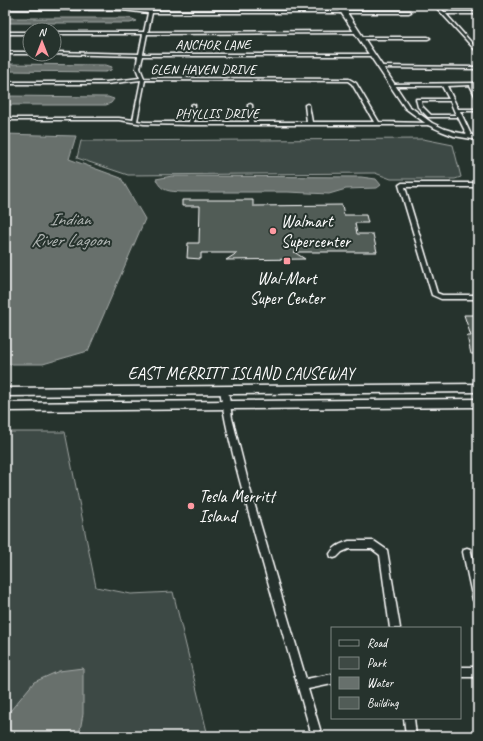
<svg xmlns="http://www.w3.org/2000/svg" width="483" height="741" font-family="Caveat,sans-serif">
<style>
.green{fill:#3e4944;stroke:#9ea4a2}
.water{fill:#67706c;stroke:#a4a9a7}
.building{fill:#515c57;stroke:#fff}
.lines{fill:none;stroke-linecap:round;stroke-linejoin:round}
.street-casing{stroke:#fff;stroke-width:3}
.secondary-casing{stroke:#fff;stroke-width:3}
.primary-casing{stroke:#fff;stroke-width:3}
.street{fill:#26332d;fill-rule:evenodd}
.secondary{fill:#26332d;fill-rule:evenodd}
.primary{fill:#26332d;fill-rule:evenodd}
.poi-dot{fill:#ff9aa2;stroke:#26332d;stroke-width:1.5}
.labels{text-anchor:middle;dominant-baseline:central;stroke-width:4;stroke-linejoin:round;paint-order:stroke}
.far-street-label{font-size:14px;fill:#fff;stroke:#26332d}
.poi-label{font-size:17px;fill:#fff;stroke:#26332d;text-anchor:start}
.street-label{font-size:17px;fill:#fff;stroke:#26332d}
.water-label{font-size:18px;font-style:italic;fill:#b3b8b6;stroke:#26332d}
</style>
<rect width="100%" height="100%" fill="#26332d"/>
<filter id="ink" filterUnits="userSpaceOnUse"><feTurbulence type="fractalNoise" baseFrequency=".025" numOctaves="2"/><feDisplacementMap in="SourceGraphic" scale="8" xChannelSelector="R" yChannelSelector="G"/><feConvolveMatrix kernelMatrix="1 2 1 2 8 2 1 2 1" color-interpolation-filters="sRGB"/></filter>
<g filter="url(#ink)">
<!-- green -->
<g class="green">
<polygon points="423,139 453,145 461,177 455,179 391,179 375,173 128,175 77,158 81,141"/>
<polygon points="5,432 65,432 96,587 131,594 173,592 208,736 5,736"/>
</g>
<!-- water -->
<g class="water">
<polygon points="5,18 130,18 137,21 130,23 5,23"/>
<polygon points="5,64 106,65 112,67 111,70 105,72 5,71"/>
<polygon points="5,96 108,97 114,99 111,103 106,105 5,105"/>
<polygon points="5,134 76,136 69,159 121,178 145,219 88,351 43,364 5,364"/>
<path d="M172,176L361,177L376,179L381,185L377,188L346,189L329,194L288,192H181C170,191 161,192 156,179Z"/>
<polygon points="83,668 83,714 79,736 5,736 6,716 34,682 59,671"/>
</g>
<!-- building -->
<g class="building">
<polygon points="182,200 253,200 253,206 342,205 344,215 366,215 368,223 355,223 357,234 373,234 377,252 294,252 305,259 226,260 237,253 201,253 201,259 187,258 188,243 199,243 200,206 182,206"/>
<polygon points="464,315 478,315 478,354 471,354 467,336 471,336"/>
</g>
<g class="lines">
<!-- street casing -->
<g class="street-casing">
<g id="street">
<polygon points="434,5 438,5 444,12 478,12 478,14 446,14 478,50 478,53"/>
<path d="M5,7L122,8L150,11H410L411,12L409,13H152L148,32L356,31L358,32L356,33L147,34L143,54H372L374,55L372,56H143L140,68L144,78L349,79L356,83L379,122L430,123L432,124L430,125H191L144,124L119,120H5V118H119L133,120L141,80L106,84H5V82H106L140,78L136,68L138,56L53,54L54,52L139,54L143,34H54V32H144L148,13L122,10L5,9ZM145,80L348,81L352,84L374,122H312L309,105L307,104L305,105L307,122H253L252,105L250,104L248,105L249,122H194L195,105L193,104L191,105L189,122H144L137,121Z"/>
<rect x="5" y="32" width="25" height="2"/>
<polygon points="361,37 428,37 430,38 428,39 360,39 359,38"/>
<polygon points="5,52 30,52 31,54 5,54"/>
<polygon points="379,66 477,67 478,69 380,68 379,68"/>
<path d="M478,83V85H475L478,92V98L476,97L470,85L447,86L458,109H478V111H460L472,137L470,138L468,137L458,117H428L418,107L416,99H449L442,86H392L390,85L392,84ZM421,101H450L456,115H431L422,106Z"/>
<polygon points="402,183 478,183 478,187 405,187 437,293 442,295 478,295 478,299 441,299 432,295 399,185"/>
<path d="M224,387L227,388L228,390L232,418L250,489L306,679L332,674V684L308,689L322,736H312C294,673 276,610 258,546C244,495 228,443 220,390L221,388Z"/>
<path d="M349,541H374L387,550L400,628H390L380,555L372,549H349L342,552L337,557L334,558L331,557L330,554C334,546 341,544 349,541Z"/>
<polygon points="467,548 470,549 471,552 478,581 478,604 475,603 473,600 463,552 464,549"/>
<rect x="460" y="667" width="18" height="10"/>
<polygon points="404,718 414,718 416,736 406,736"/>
</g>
</g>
<!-- secondary casing -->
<g class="secondary-casing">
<polygon id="secondary" points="336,5 342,5 409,106 432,123 445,129 455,132 478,136 478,140 454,136 441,131 428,125 405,108"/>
</g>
<!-- primary casing -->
<g class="primary-casing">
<g id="primary">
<polygon points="478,384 478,392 5,396 5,388"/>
<polygon points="478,399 478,407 5,411 5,403"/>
</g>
</g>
<!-- street -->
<use href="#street" class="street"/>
<!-- secondary -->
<use href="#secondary" class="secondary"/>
<!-- primary -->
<use href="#primary" class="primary"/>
</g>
</g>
<!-- markers -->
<g class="poi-dot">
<circle cx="273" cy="231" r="4"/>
<rect x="283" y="257" width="8" height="8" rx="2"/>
<circle cx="191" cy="506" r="4"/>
</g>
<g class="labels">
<!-- far-street labels -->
<g class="far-street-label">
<text x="213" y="44">ANCHOR LANE</text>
<text x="203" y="69">GLEN HAVEN DRIVE</text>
<text x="217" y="113">PHYLLIS DRIVE</text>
</g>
<!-- poi labels -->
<g class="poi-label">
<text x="281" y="221">Walmart<tspan x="281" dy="20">Supercenter</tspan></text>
<text x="287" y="278" text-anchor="middle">Wal-Mart<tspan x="287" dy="20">Super Center</tspan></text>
<text x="199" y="496">Tesla Merritt<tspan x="199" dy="20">Island</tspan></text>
</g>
<!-- street labels -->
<g class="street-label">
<text x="241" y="373">EAST MERRITT ISLAND CAUSEWAY</text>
</g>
<!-- water labels -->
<g class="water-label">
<text x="70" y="219">Indian<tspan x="70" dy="21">River Lagoon</tspan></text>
</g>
</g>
<!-- margin -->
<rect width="483" height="741" fill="none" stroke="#26332d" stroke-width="20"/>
<rect x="10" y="10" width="463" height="721" fill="none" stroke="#fff" stroke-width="1.5" filter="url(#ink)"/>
<!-- legend -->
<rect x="331" y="627" width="130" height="92" fill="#26332d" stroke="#7d8581"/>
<rect x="339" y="640" width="20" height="6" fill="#26332d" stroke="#7d8581"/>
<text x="367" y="647" font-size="12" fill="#ffffff">Road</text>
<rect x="339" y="657" width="20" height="12" fill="#3e4944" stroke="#7d8581"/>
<text x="367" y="667" font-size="12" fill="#ffffff">Park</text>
<rect x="339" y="677" width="20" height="12" fill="#67706c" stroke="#7d8581"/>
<text x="367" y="687" font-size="12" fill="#ffffff">Water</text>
<rect x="339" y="697" width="20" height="12" fill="#515c57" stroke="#7d8581"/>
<text x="367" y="707" font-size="12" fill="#ffffff">Building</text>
<!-- north arrow -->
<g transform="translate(42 42)"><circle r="19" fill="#26332d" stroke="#7d8581"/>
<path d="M0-3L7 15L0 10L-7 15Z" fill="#ff9aa2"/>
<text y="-6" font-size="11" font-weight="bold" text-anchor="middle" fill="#ffffff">N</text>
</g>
</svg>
